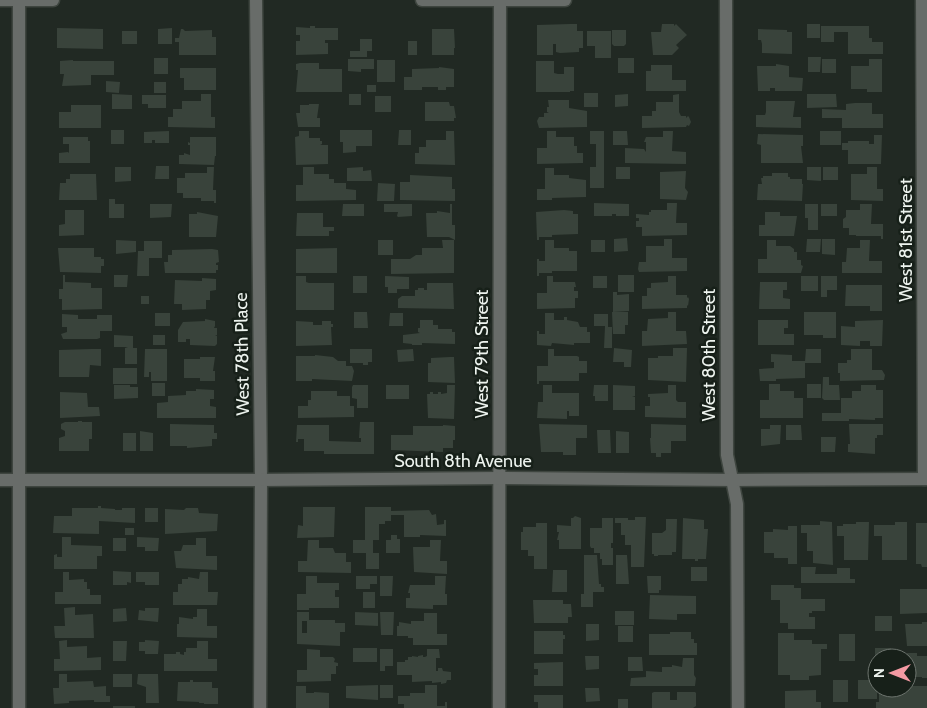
<svg xmlns="http://www.w3.org/2000/svg" width="927" height="708" font-family="Cabin,sans-serif">
<style>
.building{fill:#39433b;fill-rule:evenodd}
.lines{fill:none;stroke-linecap:round;stroke-linejoin:round}
.minor-casing{stroke:#3e453f;stroke-width:15}
.tertiary-casing{stroke:#3e453f;stroke-width:15}
.minor{stroke:#686c69;stroke-width:12}
.tertiary{stroke:#686c69;stroke-width:12}
.labels{text-anchor:middle;dominant-baseline:central;stroke-width:5;stroke-linejoin:round;paint-order:stroke}
.street-label{font-size:18px;fill:#edf3ee;stroke:#172019}
</style>
<rect width="100%" height="100%" fill="#212923"/>
<!-- building -->
<g class="building">
<polygon points="570,24 577,24 577,31 583,31 583,48 579,48 579,52 560,53 556,52 556,44 553,44 553,55 537,55 537,25"/>
<polygon points="662,24 674,24 674,26 676,24 687,35 676,45 679,48 672,55 653,55 651,32 661,32"/>
<rect x="807" y="24" width="13" height="14"/>
<polygon points="310,26 315,26 315,28 338,28 338,40 325,40 325,43 328,43 328,54 296,55 296,41 300,41 300,35 296,35 296,27 310,28"/>
<polygon points="821,26 869,26 869,38 872,38 872,42 883,42 883,54 848,54 848,32 834,32 834,42 821,42"/>
<polygon points="57,28 103,29 103,49 57,48"/>
<polygon points="172,28 172,44 158,44 158,29"/>
<polygon points="181,29 183,29 185,31 212,30 212,37 216,37 216,55 179,55 179,42 175,42 175,38 179,38"/>
<polygon points="432,29 454,29 455,48 454,48 454,55 432,55"/>
<polygon points="758,29 787,30 787,32 792,32 792,54 762,53 762,44 761,40 758,40"/>
<polygon points="612,30 626,30 626,44 624,46 614,46 612,44"/>
<rect x="122" y="31" width="15" height="13"/>
<polygon points="587,31 611,31 611,58 595,58 595,46 587,46"/>
<polygon points="360,39 372,39 372,51 367,51 367,57 350,57 350,51 360,51"/>
<rect x="408" y="41" width="9" height="14"/>
<polygon points="808,57 821,57 820,72 808,72"/>
<rect x="154" y="58" width="14" height="16"/>
<rect x="618" y="58" width="16" height="15"/>
<polygon points="348,59 374,59 374,69 361,69 361,72 348,71"/>
<rect x="822" y="59" width="14" height="14"/>
<polygon points="869,59 882,59 882,92 867,92 867,89 851,89 851,66 869,66"/>
<polygon points="73,60 73,61 114,61 114,75 91,75 91,85 62,86 64,74 60,74 60,61"/>
<rect x="377" y="60" width="18" height="22"/>
<polygon points="536,61 554,61 554,73 558,74 564,74 564,67 574,67 574,91 570,91 570,92 536,92"/>
<polygon points="300,63 319,63 319,69 342,69 342,92 296,92 298,70 296,70 296,64"/>
<polygon points="776,64 789,66 789,77 803,78 802,91 775,91 775,88 770,88 770,91 758,91 757,66 776,66"/>
<polygon points="651,65 672,65 672,80 686,80 686,91 646,91 646,71 651,71"/>
<polygon points="439,67 454,69 454,87 446,87 446,90 438,90 438,87 422,87 422,90 404,90 404,77 412,77 412,69 439,68"/>
<polygon points="180,68 216,68 216,90 184,90 184,78 180,78"/>
<polygon points="106,81 120,82 119,93 106,92"/>
<rect x="154" y="82" width="12" height="11"/>
<rect x="367" y="85" width="9" height="7"/>
<rect x="584" y="93" width="14" height="14"/>
<polygon points="112,94 132,95 132,109 112,109"/>
<polygon points="201,94 211,94 211,117 215,117 215,128 168,127 168,117 173,117 173,109 182,109 182,101 201,101"/>
<rect x="349" y="94" width="12" height="11"/>
<polygon points="628,94 628,106 615,107 615,95"/>
<polygon points="679,94 679,112 681,116 686,116 686,118 688,116 689,117 691,122 689,126 687,125 686,127 642,128 642,116 652,116 652,111 656,111 656,102 673,102 673,95"/>
<polygon points="807,94 836,94 837,107 807,108"/>
<polygon points="142,95 166,95 166,108 148,108 148,104 142,104"/>
<rect x="375" y="96" width="16" height="16"/>
<polygon points="548,100 569,100 569,108 587,111 587,127 539,128 537,121 539,117 544,117 544,113 549,113 547,112 547,107 549,107"/>
<polygon points="766,101 795,101 793,117 801,117 801,128 756,127 756,115 765,115 766,112"/>
<polygon points="425,102 449,102 450,106 454,106 456,118 454,118 454,121 425,121"/>
<polygon points="855,103 872,103 872,114 883,114 883,128 842,128 842,118 822,118 822,109 846,110 846,104"/>
<polygon points="309,104 319,104 317,118 320,118 320,127 298,127 296,113 300,113 300,105 309,105"/>
<polygon points="71,105 101,105 101,128 59,128 59,112 71,112"/>
<rect x="111" y="130" width="13" height="14"/>
<polygon points="340,130 372,130 372,146 356,146 356,152 343,153 343,142 340,142"/>
<polygon points="399,130 411,130 411,145 398,145"/>
<polygon points="169,131 169,143 155,143 155,140 152,140 152,143 144,143 144,132"/>
<polygon points="299,131 309,131 309,138 320,138 320,141 322,141 322,144 320,145 328,145 328,164 296,165 295,137 299,136"/>
<polygon points="446,131 454,131 455,165 415,164 415,153 419,153 419,147 426,147 426,140 446,140"/>
<polygon points="547,131 556,131 556,137 574,137 574,146 577,146 577,153 583,153 583,163 537,164 537,148 547,148"/>
<polygon points="590,131 604,131 604,188 590,188 590,167 596,167 596,144 590,144"/>
<polygon points="613,131 627,131 628,145 613,145"/>
<polygon points="663,131 673,131 672,151 686,152 686,164 625,163 625,148 644,149 646,152 646,142 644,142 646,137 663,137"/>
<rect x="820" y="131" width="21" height="14"/>
<polygon points="758,134 803,135 803,146 801,146 803,163 761,163 761,145 757,144"/>
<polygon points="874,135 882,135 881,164 848,164 848,150 842,150 842,143 848,143 848,141 869,141 869,144 874,144"/>
<polygon points="63,137 88,137 88,141 90,141 90,163 59,163 59,153 68,152 69,153 69,144 63,144"/>
<polygon points="190,137 216,137 216,156 215,156 214,165 179,164 179,155 184,155 184,153 190,155 190,145 188,145 188,142 190,143"/>
<polygon points="156,166 169,166 169,179 155,179"/>
<polygon points="115,167 131,167 131,181 115,182"/>
<polygon points="207,167 214,167 213,190 216,190 216,203 214,203 214,201 201,201 201,198 183,198 183,193 177,193 177,178 185,178 185,173 207,173"/>
<polygon points="303,167 314,167 314,174 329,174 329,179 334,179 334,183 346,183 346,189 356,190 356,200 296,201 296,185 303,185"/>
<polygon points="363,167 363,171 371,170 372,181 347,181 347,168"/>
<rect x="616" y="167" width="14" height="12"/>
<polygon points="807,167 821,167 821,181 807,180"/>
<rect x="823" y="167" width="15" height="13"/>
<polygon points="867,167 877,167 877,189 883,189 883,201 851,200 851,174 867,174"/>
<polygon points="545,168 554,168 554,175 569,175 569,178 586,180 586,197 552,198 552,200 537,200 537,189 545,189"/>
<polygon points="686,171 685,188 688,192 686,200 660,199 660,172"/>
<polygon points="772,173 788,173 788,177 790,177 790,179 802,179 802,184 803,184 802,201 757,200 758,184 762,184 761,178 763,178 763,176 772,176"/>
<polygon points="70,174 96,174 97,200 59,200 60,183 66,183 66,179 70,179"/>
<polygon points="410,175 452,177 452,189 455,189 455,201 400,200 400,182 410,182"/>
<polygon points="378,183 395,184 394,201 377,201"/>
<polygon points="109,199 115,199 115,204 124,204 124,218 109,218"/>
<polygon points="594,203 629,204 629,216 616,216 616,214 612,214 612,216 594,216"/>
<polygon points="667,203 677,203 676,223 687,223 687,235 642,236 642,227 636,227 636,221 639,221 639,218 636,218 636,214 649,215 649,212 651,212 651,210 667,210"/>
<polygon points="150,204 172,204 171,217 150,218"/>
<polygon points="343,204 364,204 364,216 342,216"/>
<polygon points="384,204 412,204 412,216 398,217 397,216 398,212 384,212"/>
<polygon points="450,204 452,204 452,225 455,225 455,240 449,237 427,237 426,213 437,213 437,211 450,213"/>
<polygon points="805,204 818,204 818,230 808,230 808,218 805,218"/>
<rect x="821" y="204" width="16" height="12"/>
<polygon points="860,204 872,204 871,224 883,224 883,239 881,239 881,236 856,236 856,235 849,235 849,228 843,228 843,219 846,217 846,210 860,210"/>
<polygon points="65,210 84,210 84,235 59,236 59,225 65,224"/>
<polygon points="564,210 573,211 573,214 578,214 578,234 552,235 552,237 539,237 539,240 537,240 536,212"/>
<polygon points="197,212 218,216 216,237 189,237 189,214 197,214"/>
<polygon points="765,212 780,212 780,216 797,216 794,236 759,236 759,225 765,225"/>
<polygon points="297,213 323,213 323,227 334,227 334,231 329,231 329,236 296,236"/>
<polygon points="627,238 628,251 614,252 614,239"/>
<polygon points="664,239 672,239 672,258 687,258 687,271 639,272 638,269 639,262 646,262 646,246 664,246"/>
<polygon points="807,239 821,239 820,252 806,252"/>
<polygon points="822,239 835,239 835,255 822,254"/>
<polygon points="116,240 136,241 136,252 116,254"/>
<rect x="378" y="240" width="15" height="15"/>
<polygon points="442,240 454,240 454,273 391,274 391,259 410,259 416,255 422,255 422,248 443,248"/>
<polygon points="545,240 554,240 554,248 569,248 569,251 577,251 577,271 552,271 552,273 539,273 539,276 537,276 537,259 539,259 539,261 545,261"/>
<rect x="591" y="240" width="14" height="12"/>
<polygon points="767,240 776,240 776,246 790,246 794,249 794,252 797,252 797,260 801,260 801,265 803,266 801,273 758,273 758,259 767,259"/>
<polygon points="860,240 870,240 869,261 882,261 882,273 842,273 842,262 846,262 847,248 860,248"/>
<polygon points="144,241 162,241 162,258 149,258 149,276 137,276 138,251 144,251"/>
<polygon points="58,248 94,248 94,257 101,257 101,259 104,259 104,266 101,266 101,273 60,272"/>
<polygon points="337,248 337,273 296,273 296,249"/>
<polygon points="212,249 218,250 219,262 216,263 216,265 218,265 218,270 216,270 216,273 165,273 164,262 168,262 168,255 172,255 172,250"/>
<polygon points="63,275 65,275 65,282 91,283 91,288 102,288 102,309 62,310 62,299 59,299 59,289 63,289"/>
<polygon points="114,275 128,275 127,287 114,287"/>
<rect x="618" y="275" width="16" height="17"/>
<polygon points="296,276 306,276 306,282 309,283 334,283 334,310 296,310"/>
<rect x="353" y="276" width="14" height="17"/>
<polygon points="385,276 409,277 409,289 397,289 397,293 388,293 388,287 385,287"/>
<polygon points="547,276 553,276 553,282 575,282 576,287 574,287 574,291 578,291 578,298 575,298 575,308 537,309 537,293 547,293"/>
<rect x="593" y="276" width="14" height="12"/>
<polygon points="668,276 676,276 676,295 687,295 687,298 688,297 689,299 688,306 687,305 687,308 642,309 642,296 647,296 647,288 651,288 651,283 668,282"/>
<rect x="801" y="276" width="17" height="15"/>
<polygon points="821,276 837,276 837,290 827,290 827,297 821,297"/>
<polygon points="202,278 216,279 216,290 210,291 210,300 206,300 206,309 182,310 182,304 174,304 175,280 202,281"/>
<polygon points="760,282 787,282 787,290 783,290 783,298 790,299 790,309 759,309"/>
<polygon points="427,283 453,283 454,309 398,308 398,299 402,296 415,296 415,290 418,290 418,288 424,288 424,290 427,290"/>
<polygon points="846,285 882,285 882,311 870,311 870,306 845,306"/>
<polygon points="613,292 617,292 617,295 629,294 629,311 613,312"/>
<rect x="141" y="296" width="8" height="8"/>
<polygon points="354,312 367,312 368,328 354,328"/>
<polygon points="612,312 628,312 628,325 625,325 625,334 613,334"/>
<polygon points="668,312 676,312 676,331 686,331 687,344 642,346 642,331 647,331 648,319 668,318"/>
<polygon points="804,312 836,312 836,338 823,338 823,335 804,335"/>
<rect x="155" y="313" width="15" height="13"/>
<polygon points="390,313 403,313 403,326 389,326"/>
<polygon points="545,313 554,313 554,320 564,320 564,317 567,317 567,320 578,322 580,327 587,327 587,332 590,332 590,343 574,343 574,345 552,343 551,346 537,345 537,331 539,331 539,334 545,334"/>
<polygon points="62,314 78,315 78,319 97,319 97,315 112,315 112,331 100,331 100,338 97,339 63,339 61,334 67,332 67,327 62,327"/>
<polygon points="594,314 608,314 608,327 612,327 612,348 604,348 605,326 594,326"/>
<polygon points="205,319 215,321 215,326 214,328 217,328 217,335 215,335 217,336 217,344 215,346 190,345 190,339 186,339 186,342 178,342 178,330 183,322 205,321"/>
<polygon points="420,320 433,320 433,325 438,325 438,329 452,329 452,332 455,332 455,344 422,343 422,345 412,345 412,344 403,343 403,335 420,333 418,332 418,328 420,328"/>
<polygon points="758,320 788,320 788,328 784,328 784,334 794,334 794,345 758,345"/>
<polygon points="883,320 882,346 870,346 870,341 860,341 860,346 841,345 841,326 855,327 855,321"/>
<polygon points="296,321 313,322 313,325 322,325 322,321 331,321 331,324 333,324 333,327 331,327 332,345 296,346"/>
<polygon points="114,335 133,336 133,348 137,348 137,364 125,364 125,348 128,347 114,347"/>
<rect x="153" y="335" width="12" height="10"/>
<polygon points="614,348 632,350 631,367 624,367 624,362 613,362"/>
<polygon points="673,348 687,348 686,382 648,380 648,358 658,358 658,356 673,356"/>
<polygon points="91,349 101,349 101,366 90,365 89,377 59,377 59,350"/>
<polygon points="145,349 167,349 167,381 151,381 151,372 149,372 149,377 144,377"/>
<polygon points="350,349 372,349 372,362 368,362 368,365 363,365 363,363 350,363"/>
<polygon points="413,349 414,361 398,362 397,350"/>
<polygon points="548,349 554,349 554,356 577,356 579,357 579,361 587,361 587,373 579,373 579,381 539,381 539,384 537,384 537,366 548,366"/>
<polygon points="806,349 821,349 821,363 805,363 805,378 776,379 776,381 760,381 759,369 774,368 774,362 771,362 771,354 792,355 792,361 805,361"/>
<polygon points="851,349 872,349 872,370 882,370 885,375 884,380 840,381 840,373 838,373 838,363 847,363 847,360 851,360"/>
<polygon points="315,355 333,357 338,361 346,361 346,366 352,366 354,371 352,381 312,379 312,381 296,381 296,356 315,356"/>
<polygon points="200,357 215,357 213,371 215,371 215,381 200,381 200,378 184,378 184,359 200,359"/>
<polygon points="450,357 454,357 455,383 428,382 428,363 431,363 431,358"/>
<rect x="113" y="368" width="24" height="16"/>
<polygon points="823,377 829,377 829,385 839,385 840,400 824,400 822,398"/>
<rect x="152" y="383" width="13" height="13"/>
<polygon points="769,384 780,384 780,391 794,391 794,398 803,398 803,418 760,418 760,400 769,400"/>
<rect x="807" y="384" width="14" height="14"/>
<polygon points="114,385 130,385 130,387 138,387 138,398 114,399"/>
<polygon points="353,385 368,385 368,408 357,408 357,399 352,398 352,387"/>
<rect x="386" y="385" width="23" height="14"/>
<polygon points="447,385 455,385 454,419 428,418 427,394 430,394 430,392 433,392 433,394 438,394 438,392 441,392 441,394 447,393"/>
<polygon points="543,385 552,385 552,393 579,393 579,416 569,416 569,411 567,411 567,419 537,418 538,402 543,402"/>
<polygon points="594,385 608,385 608,401 595,401 595,396 593,396"/>
<polygon points="613,385 635,386 635,396 632,396 635,397 635,410 613,410"/>
<polygon points="668,385 676,385 676,400 678,402 686,402 686,418 645,417 645,406 650,406 650,397 648,397 648,394 668,393"/>
<polygon points="861,385 876,385 876,390 883,390 883,418 875,418 875,420 849,419 849,421 822,421 822,413 841,413 841,398 852,398 852,391 861,391"/>
<polygon points="196,389 214,390 214,399 210,399 210,406 216,407 216,418 157,418 157,403 168,402 168,396 186,395 186,391 196,391"/>
<polygon points="311,391 337,391 337,396 350,396 350,406 354,406 354,417 298,418 298,406 308,406 308,400 311,400"/>
<polygon points="60,392 87,393 88,407 99,407 100,416 60,418"/>
<polygon points="78,421 82,421 82,422 92,422 92,439 89,439 89,451 59,451 59,438 65,436 65,431 61,429 61,424 65,422 78,422"/>
<polygon points="360,422 374,422 374,454 324,454 324,451 304,451 304,439 298,439 298,442 296,442 297,425 329,425 329,441 361,442 361,438 359,438"/>
<polygon points="170,424 214,425 214,433 217,433 217,439 212,439 212,446 187,448 187,446 170,446"/>
<polygon points="539,424 587,425 587,438 576,438 576,455 563,455 563,452 541,452"/>
<polygon points="651,424 686,425 686,441 671,441 671,453 661,453 661,457 656,457 656,453 651,453 650,438 651,438"/>
<polygon points="849,424 883,424 883,435 877,435 877,438 875,438 875,454 848,452 848,444 850,444"/>
<polygon points="443,425 455,426 455,440 453,440 453,448 443,448 443,452 391,450 391,435 413,435 413,426 443,426"/>
<polygon points="770,425 781,425 780,444 761,446 761,429 770,429"/>
<polygon points="786,425 801,425 802,440 786,440"/>
<polygon points="597,430 610,430 611,453 598,453"/>
<polygon points="140,431 153,433 153,451 140,451"/>
<polygon points="616,431 629,432 629,453 616,453"/>
<rect x="123" y="433" width="13" height="18"/>
<polygon points="821,437 836,437 835,452 821,452"/>
<polygon points="98,506 101,506 101,508 115,509 115,510 122,510 122,508 135,508 135,523 99,521 99,534 53,533 54,516 72,516 72,508 98,508"/>
<polygon points="303,507 335,507 334,537 297,538 298,525 303,526"/>
<polygon points="365,507 391,507 391,511 429,510 432,515 436,514 437,525 444,524 444,520 446,520 446,536 420,535 420,537 404,537 404,515 391,515 391,521 385,521 385,524 379,524 379,540 373,540 373,553 379,553 379,569 366,569 366,553 353,553 353,540 365,540"/>
<rect x="145" y="508" width="13" height="14"/>
<polygon points="186,508 198,508 199,513 218,514 217,531 165,534 165,509 184,510"/>
<polygon points="575,516 581,518 581,549 559,549 559,540 557,540 559,532 557,532 557,525 571,526 571,518 573,518"/>
<polygon points="635,517 646,517 644,567 631,567 631,545 625,545 625,535 621,535 621,523 615,523 615,518 628,518 628,520 635,520"/>
<polygon points="602,518 613,518 613,543 611,543 611,548 613,548 613,565 602,565 602,559 600,559 600,553 594,553 594,548 591,548 590,546 590,528 602,528"/>
<polygon points="683,518 704,520 704,529 708,529 706,559 698,559 698,561 695,561 695,559 682,559"/>
<polygon points="666,519 677,519 676,552 672,552 672,555 658,555 658,556 654,556 654,554 652,554 652,533 662,533 666,530"/>
<polygon points="820,521 832,522 833,565 813,563 813,551 807,551 807,533 801,533 801,525 820,525"/>
<polygon points="856,522 869,522 868,560 844,560 844,536 837,536 837,526 843,526 843,524 856,524"/>
<polygon points="895,522 907,522 907,560 882,560 882,536 874,536 874,525 895,525"/>
<polygon points="536,523 547,523 547,569 534,569 534,556 528,556 528,550 521,550 521,532 523,532 523,527 536,527"/>
<polygon points="916,523 927,523 927,567 922,567 921,564 916,564"/>
<polygon points="788,526 797,526 797,564 788,564 788,558 774,558 774,553 764,553 764,532 773,532 773,529 788,530"/>
<rect x="125" y="528" width="9" height="7"/>
<polygon points="391,535 397,535 397,539 400,539 400,553 386,553 386,540 391,540"/>
<polygon points="62,537 71,537 71,545 102,546 102,556 97,556 97,569 54,569 54,555 57,554 57,557 62,557"/>
<polygon points="137,537 159,538 158,551 145,551 145,547 137,547"/>
<rect x="113" y="538" width="13" height="13"/>
<polygon points="196,538 206,538 206,556 217,556 217,570 176,568 174,551 181,551 183,545 196,545"/>
<polygon points="308,540 319,540 319,548 333,548 335,553 346,553 346,562 351,562 351,573 298,572 298,561 307,561"/>
<polygon points="430,540 441,540 440,561 447,561 447,574 414,572 413,547 430,547"/>
<polygon points="584,555 597,555 599,584 601,584 601,587 604,587 604,592 593,592 593,607 581,607 581,594 584,594"/>
<polygon points="616,555 627,555 629,584 616,584"/>
<rect x="691" y="567" width="16" height="14"/>
<polygon points="801,567 816,567 815,574 837,574 837,568 850,568 850,579 855,579 855,583 801,583"/>
<polygon points="553,570 567,570 567,592 552,592"/>
<polygon points="113,571 131,572 131,583 127,582 127,585 113,585"/>
<polygon points="63,572 69,572 69,580 84,579 84,582 87,582 87,589 90,589 90,595 101,595 101,604 55,604 55,592 63,592"/>
<polygon points="136,572 159,572 159,585 145,585 145,582 136,582"/>
<polygon points="200,572 208,572 208,592 218,592 217,605 173,605 173,592 178,592 178,584 182,584 182,579 188,579 188,577 199,579"/>
<polygon points="306,576 317,576 317,583 339,583 339,590 335,590 335,597 339,597 339,608 309,608 309,610 297,610 297,594 306,594"/>
<polygon points="356,576 377,576 377,584 370,584 370,589 356,589"/>
<polygon points="380,576 393,576 392,596 380,596"/>
<polygon points="435,576 446,576 445,594 447,594 447,605 433,605 433,609 406,608 406,598 410,598 410,593 408,593 410,585 435,585"/>
<polygon points="647,576 661,576 661,590 659,590 659,593 648,593"/>
<polygon points="771,585 794,585 794,588 801,588 801,599 825,599 825,611 812,611 812,613 809,613 809,617 815,617 815,629 788,629 788,623 780,623 780,600 771,600"/>
<polygon points="900,589 927,589 927,613 900,614"/>
<rect x="363" y="592" width="12" height="16"/>
<polygon points="650,595 696,596 696,614 677,614 677,620 649,619"/>
<polygon points="533,600 563,600 563,604 571,604 572,617 568,617 568,623 534,623"/>
<polygon points="75,607 75,615 93,614 94,638 55,638 54,626 65,626 64,608"/>
<polygon points="126,608 127,621 113,622 113,609"/>
<polygon points="145,608 159,608 158,622 138,620 139,610 145,611"/>
<polygon points="197,609 207,609 207,626 217,626 217,638 177,637 177,624 179,624 179,617 193,619 193,617 197,617"/>
<rect x="615" y="611" width="19" height="14"/>
<path d="M297,612H309V620H335V623H345V632H340V646L297,644ZM302,621H307V633H302Z"/>
<polygon points="355,612 378,613 378,626 355,625"/>
<polygon points="380,612 394,612 393,635 381,635"/>
<polygon points="424,613 437,613 437,634 447,634 447,645 413,645 413,638 408,638 408,636 397,636 397,626 399,626 399,622 411,624 411,621 424,621"/>
<rect x="875" y="616" width="17" height="15"/>
<polygon points="922,622 927,622 927,646 907,646 905,624 922,624"/>
<polygon points="586,624 599,624 599,640 586,641"/>
<rect x="618" y="626" width="15" height="16"/>
<polygon points="534,631 563,631 563,635 565,635 565,639 563,639 563,654 534,654"/>
<polygon points="670,632 691,632 691,639 694,639 694,643 697,643 697,655 649,655 649,634 670,634"/>
<polygon points="778,633 794,633 794,640 812,640 812,644 827,644 827,649 821,649 821,675 809,676 809,680 790,680 790,675 778,675"/>
<rect x="839" y="634" width="16" height="27"/>
<polygon points="67,640 67,647 87,646 87,658 101,657 101,670 54,671 54,659 60,659 59,641"/>
<polygon points="145,640 159,641 158,654 145,654 145,651 139,651 139,642 145,642"/>
<polygon points="113,641 127,641 126,661 113,661"/>
<polygon points="197,641 208,641 208,659 217,659 217,671 164,671 164,654 176,654 176,652 180,652 180,654 184,655 184,652 186,652 186,648 197,648"/>
<rect x="353" y="648" width="24" height="14"/>
<polygon points="875,648 891,648 891,658 877,658 877,662 875,662"/>
<polygon points="307,649 320,650 320,657 333,657 335,659 334,662 338,663 338,666 336,666 336,674 331,674 331,681 297,682 297,670 307,670"/>
<polygon points="380,649 393,649 393,666 385,666 385,671 380,671"/>
<polygon points="427,649 439,649 440,658 436,658 436,671 438,671 438,668 442,668 443,671 451,672 451,680 447,680 446,683 441,684 441,682 432,683 432,681 412,682 412,675 397,675 397,662 405,662 405,660 408,660 408,657 412,657 412,656 418,657 418,656 423,655 423,657 425,657 427,656"/>
<polygon points="907,653 917,653 917,656 927,656 927,678 922,678 922,677 907,677"/>
<polygon points="585,656 599,656 599,669 586,670"/>
<polygon points="628,657 642,657 643,671 628,671"/>
<polygon points="683,658 694,658 694,675 696,678 695,686 630,686 631,678 646,677 646,671 662,672 662,667 672,667 672,665 682,667"/>
<polygon points="563,662 563,686 534,686 534,675 538,675 538,669 534,669 534,663"/>
<polygon points="59,674 67,674 67,682 93,681 94,687 106,686 106,696 110,696 110,702 94,702 94,700 69,701 69,703 54,704 53,688 59,688"/>
<rect x="113" y="674" width="19" height="13"/>
<polygon points="138,674 158,674 159,703 146,703 146,687 137,684"/>
<polygon points="190,680 193,680 193,682 212,682 212,688 218,688 218,704 204,704 204,703 199,703 199,702 177,701 178,682 190,682"/>
<rect x="833" y="680" width="15" height="22"/>
<rect x="858" y="680" width="19" height="19"/>
<polygon points="378,685 378,700 346,698 346,686"/>
<rect x="380" y="685" width="13" height="13"/>
<polygon points="425,685 437,685 437,706 445,706 445,702 447,702 447,708 404,708 404,704 398,704 398,696 410,696 410,693 425,693"/>
<polygon points="296,686 306,686 306,693 314,693 314,692 329,693 329,708 296,708"/>
<polygon points="907,686 927,686 927,708 876,708 876,702 879,702 879,693 887,693 887,695 891,695 891,688 907,688"/>
<polygon points="585,688 599,688 600,701 586,702"/>
<polygon points="816,690 816,702 821,702 821,708 785,708 785,691"/>
<polygon points="654,692 670,692 670,700 677,700 677,692 695,692 696,693 696,706 693,708 652,708 652,693"/>
<polygon points="534,695 563,695 563,708 538,708 538,702 534,702"/>
<rect x="618" y="699" width="10" height="9"/>
<rect x="113" y="706" width="22" height="2"/>
</g>
<g class="lines">
<!-- minor casing -->
<g class="minor-casing">
<g id="minor">
<polyline points="0,0 53,0"/>
<polyline points="256,0 261,480 260,708"/>
<polyline points="422,0 565,0"/>
<polyline points="726,0 727,455 737,504 738,708"/>
<polyline points="922,0 924,479"/>
<polyline points="19,708 19,0"/>
<polyline points="499,708 500,0"/>
</g>
</g>
<!-- tertiary casing -->
<g class="tertiary-casing">
<polyline id="tertiary" points="0,480 261,480 499,478 733,480 927,479"/>
</g>
<!-- minor -->
<use href="#minor" class="minor"/>
<!-- tertiary -->
<use href="#tertiary" class="tertiary"/>
</g>
<g class="labels">
<!-- street labels -->
<g class="street-label">
<text transform="translate(906 240) rotate(-90)">West 81st Street</text>
<text transform="translate(242 354) rotate(-91)">West 78th Place</text>
<text transform="translate(482 354) rotate(-90)">West 79th Street</text>
<text transform="translate(709 355) rotate(-90)">West 80th Street</text>
<text x="463" y="461">South 8th Avenue</text>
</g>
</g>
<!-- north arrow -->
<g transform="translate(892 673) rotate(270)"><circle r="24" fill="#172019" stroke="#6d746e"/>
<path d="M0-4L9 19L0 12L-9 19Z" fill="#f49aa3"/>
<text y="-8" font-size="14" font-weight="bold" text-anchor="middle" fill="#edf3ee">N</text>
</g>
</svg>
